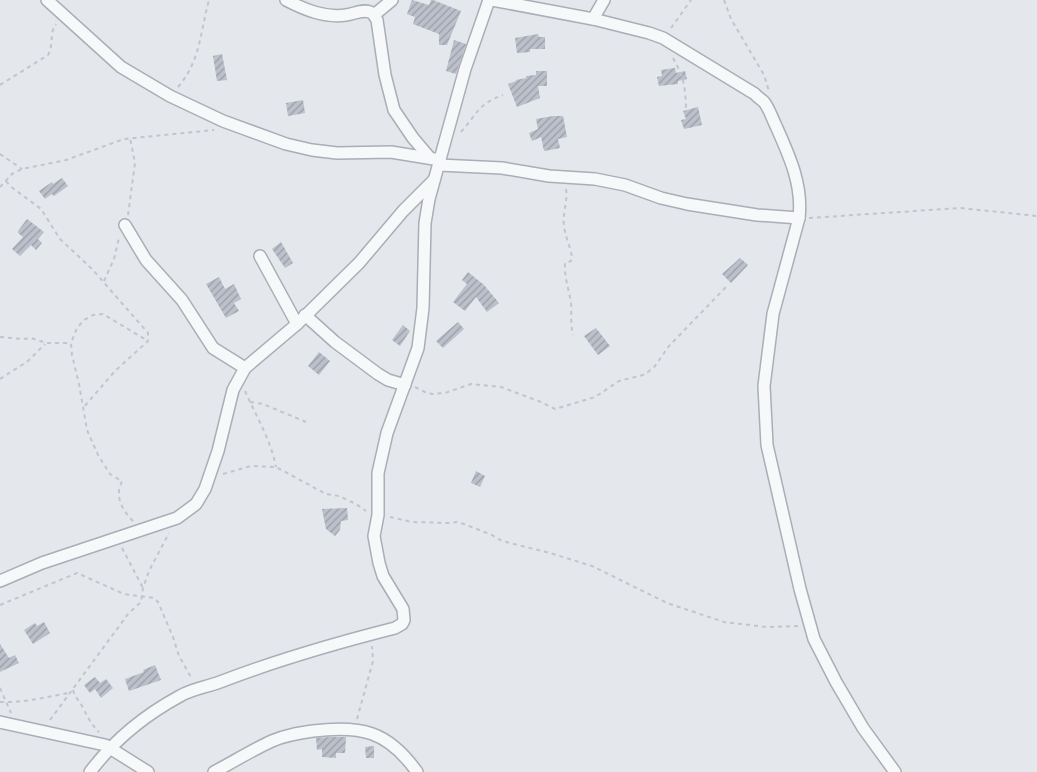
<svg xmlns="http://www.w3.org/2000/svg" width="1037" height="772" font-family="'Public Sans',sans-serif">
<style>
.building{fill:url(#building-hatch)}
.lines{fill:none;stroke-linecap:round;stroke-linejoin:round}
.minor-casing{stroke:#a9aeb7;stroke-width:14}
.path{stroke:#c2c5cb;stroke-width:2;stroke-dasharray:4 4;stroke-linecap:butt}
.minor{stroke:#f7f8fa;stroke-width:11}
</style>
<defs>
<pattern id="building-hatch" width="6" height="6" patternUnits="userSpaceOnUse" patternTransform="scale(1.25)"><rect width="6" height="6" fill="#bbc0ca"/><path d="M-1 1l2-2M0 6l6-6M5 7l2-2" fill="none" stroke="#989da6"/></pattern>
</defs>
<rect width="100%" height="100%" fill="#e4e7ec"/>
<!-- building -->
<g class="building">
<polygon points="412,0 429,5 431,0 433,0 461,11 447,45 439,45 439,34 413,24 415,17 407,14"/>
<polygon points="538,34 539,37 545,37 545,49 530,49 530,52 517,53 515,38"/>
<polygon points="454,40 466,44 456,74 446,71"/>
<polygon points="222,54 227,80 217,81 213,56"/>
<polygon points="675,68 676,73 685,71 687,79 678,81 678,84 659,86 657,77 662,76 661,70"/>
<polygon points="536,71 547,71 547,86 538,86 540,98 517,107 508,84 516,81 516,80 526,78 526,76 536,75"/>
<polygon points="303,100 305,113 288,116 286,103"/>
<polygon points="698,107 702,125 684,129 681,120 686,119 683,111"/>
<polygon points="553,116 563,116 567,137 558,139 560,148 544,151 541,137 532,141 529,133 538,129 536,119"/>
<polygon points="62,178 68,186 54,196 52,194 45,199 39,191 52,182 53,184"/>
<polygon points="27,219 44,232 38,239 42,243 36,250 31,245 20,256 12,249 23,237 18,233 18,231"/>
<polygon points="281,242 293,263 285,268 272,249"/>
<polygon points="740,258 748,265 731,283 722,274"/>
<polygon points="468,272 484,285 499,303 487,312 476,297 465,311 453,302 467,284 462,280"/>
<polygon points="219,277 225,289 234,284 241,299 234,303 239,311 226,318 206,284"/>
<polygon points="458,322 464,329 443,348 436,341"/>
<polygon points="403,325 410,331 400,346 392,340"/>
<polygon points="596,328 610,346 598,355 584,336"/>
<polygon points="319,352 330,361 319,375 308,366"/>
<polygon points="476,471 485,476 480,487 471,483"/>
<polygon points="347,508 348,520 341,521 340,530 335,536 326,529 322,509"/>
<polygon points="44,622 50,633 33,644 24,630 35,623 37,626"/>
<polygon points="0,644 9,658 15,655 19,663 0,672"/>
<polygon points="155,665 161,680 129,691 125,679 144,672 143,670"/>
<polygon points="95,677 100,683 106,679 113,688 101,698 95,689 90,693 84,685"/>
<polygon points="330,737 346,737 345,753 336,753 336,758 322,757 322,749 317,750 316,738"/>
<polygon points="374,746 374,758 366,758 365,747"/>
</g>
<g class="lines">
<!-- minor casing -->
<g class="minor-casing">
<g id="minor">
<polyline points="47,0 121,67 170,96 223,121 286,144 312,150 337,153 391,152 440,160"/>
<path d="M286,0C305,10 325,18 346,15C354,14 362,9 370,12C373,13 375,17 377,20L385,75L394,110L413,138L430,158"/>
<path d="M492,0L593,19L649,33L663,38L755,94C757,97 761,99 764,102C769,108 772,118 776,126C789,155 803,185 799,218L773,314L764,386L767,445L800,589L814,639L836,682L863,728L895,772"/>
<polyline points="374,15 392,0"/>
<polyline points="593,19 604,0"/>
<polyline points="439,165 502,168 549,176 595,179 625,185 661,198 687,204 757,215 799,218"/>
<polyline points="125,225 146,260 182,300 213,348 245,368"/>
<polyline points="260,256 297,324"/>
<polyline points="305,315 335,342 378,374 388,380 405,385"/>
<polyline points="0,581 42,563 177,518 196,504 205,489 218,451 233,390 245,368 297,324 359,263 403,211 434,180"/>
<polyline points="0,722 105,745 148,772"/>
<path d="M90,772C114,740 145,715 180,696C192,689 207,687 220,682C277,660 336,643 395,628L402,624L404,620L403,609L383,576L379,563L374,536L378,515V473L387,433L418,348L423,308L425,223L429,199L465,69L489,0"/>
<path d="M214,772C233,762 252,750 272,741C285,735 299,733 313,731C361,725 388,731 417,772"/>
</g>
</g>
<!-- path -->
<g class="path">
<polyline points="724,0 731,19 764,75 769,91"/>
<polyline points="671,28 691,0"/>
<path d="M673,58C684,78 685,84 686,108"/>
<path d="M0,85L48,55C54,45 49,33 56,24"/>
<path d="M178,87C201,60 200,32 209,0"/>
<path d="M461,132C477,114 478,104 503,95"/>
<polyline points="0,154 22,169"/>
<polyline points="6,181 10,186 41,209 60,239 93,270 148,333 148,341 115,371 83,408"/>
<polyline points="0,187 12,174 22,169 66,160 124,139 214,130"/>
<path d="M566,189C568,202 562,214 564,226C565,237 571,247 572,258L571,261L565,263C564,277 569,289 571,303C572,314 570,324 573,335"/>
<polyline points="128,215 135,163 130,138"/>
<polyline points="809,218 960,208 1037,216"/>
<polyline points="104,281 114,259 119,238"/>
<polyline points="0,337 23,339 31,338 46,343 71,343"/>
<polyline points="0,379 28,361 45,344"/>
<polyline points="415,387 425,392 432,394 445,393 471,384 501,387 541,402 555,409 595,397 619,381 643,375 648,372 655,366 669,346 727,286"/>
<path d="M245,391C256,416 271,440 276,467"/>
<polyline points="250,402 263,404 306,422"/>
<polyline points="223,474 251,466 276,467 326,494 339,496 356,504 366,511"/>
<polyline points="390,517 412,522 449,523 457,522 464,524 492,535 502,541 550,553 592,566 667,603 724,622 767,627 798,626"/>
<path d="M133,521C126,514 118,503 119,492C119,488 121,484 122,481L110,474L98,455L87,430L79,384L72,355L71,343L77,328L84,320L93,315L103,314L148,341"/>
<polyline points="122,548 143,588"/>
<polyline points="0,605 77,573 124,594 154,598 158,602 173,637 179,656 192,679"/>
<polyline points="0,688 11,713"/>
<path d="M73,690C75,698 80,701 83,708C88,718 91,724 99,732"/>
<path d="M0,702C24,703 46,697 69,693"/>
<polyline points="357,719 373,661 372,646"/>
<polyline points="50,720 128,614 141,602 143,588 149,571 169,533"/>
</g>
<!-- minor -->
<use href="#minor" class="minor"/>
</g>
</svg>
